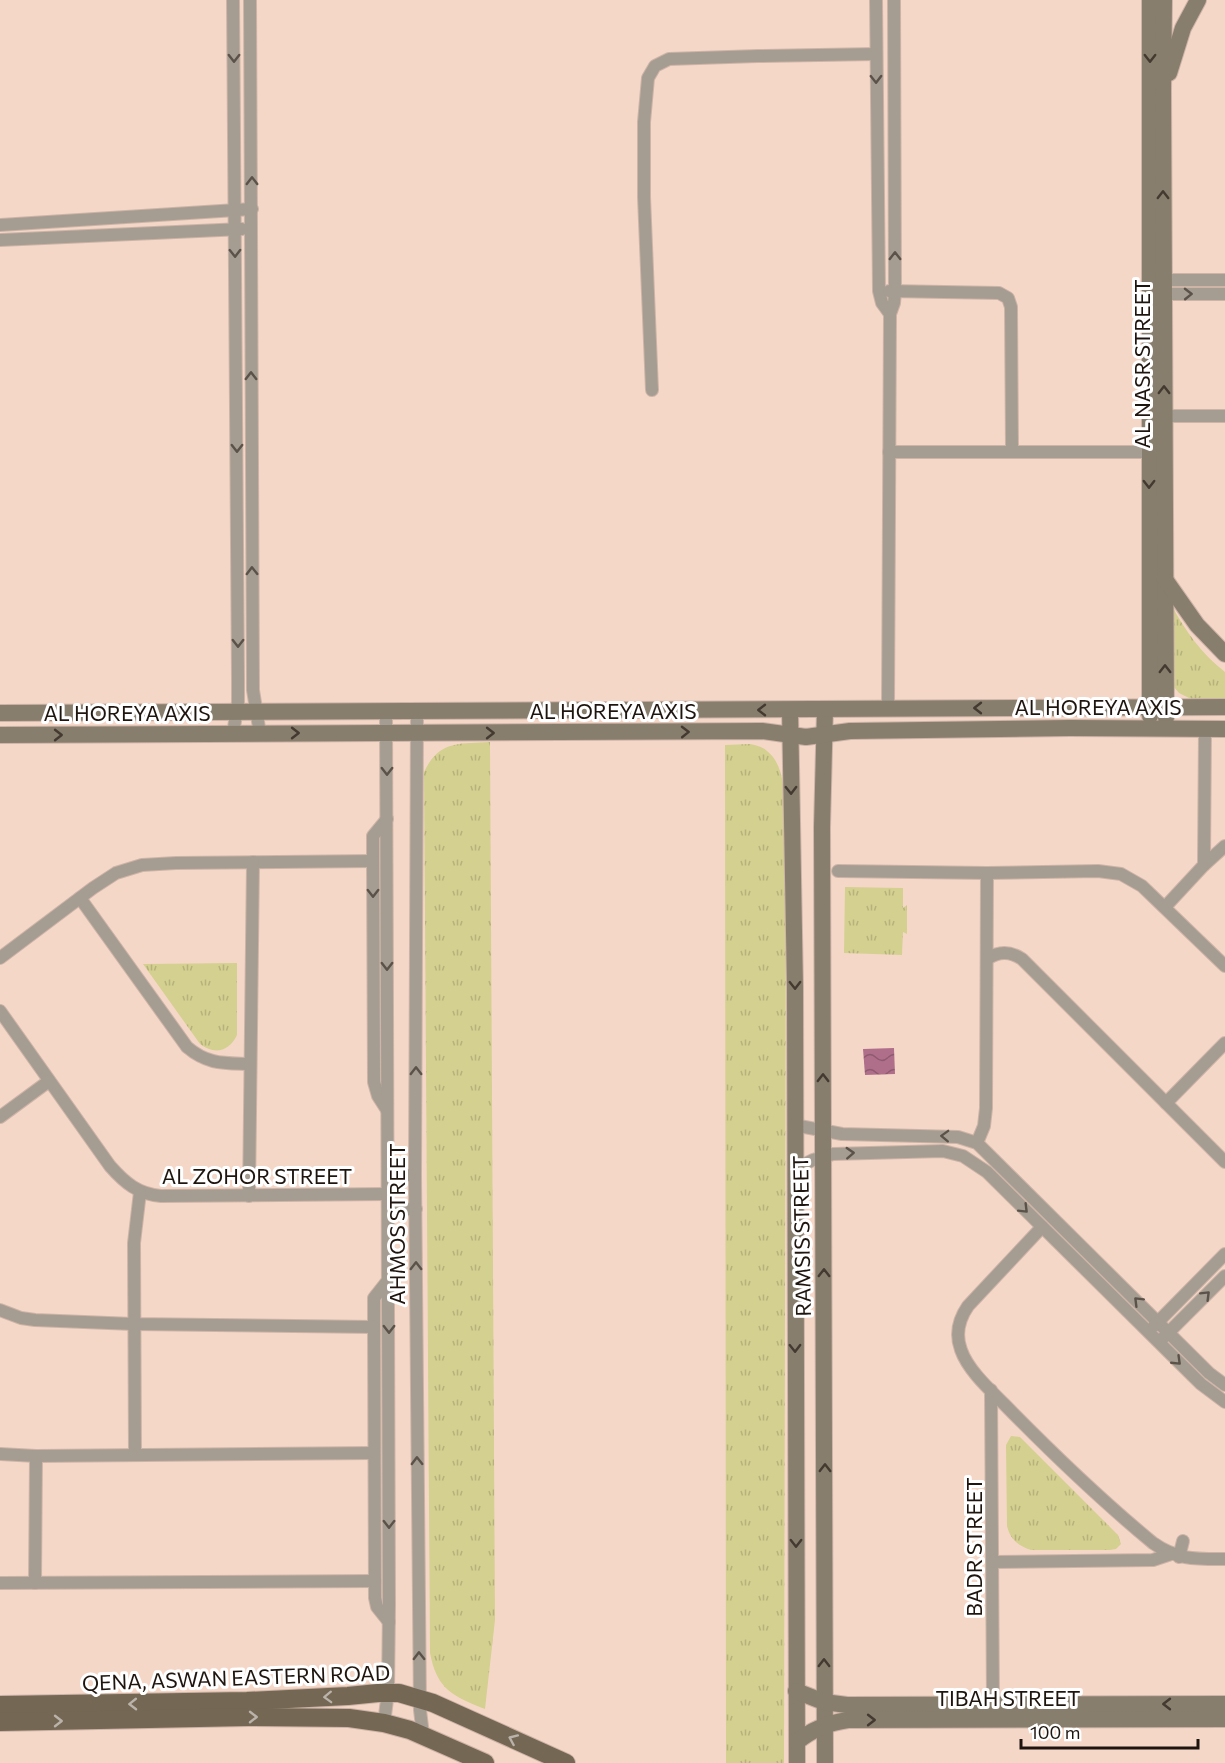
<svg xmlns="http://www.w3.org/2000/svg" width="1225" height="1763" font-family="Commissioner,sans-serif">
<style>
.grass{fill:url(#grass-tufts)}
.water{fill:url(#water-waves)}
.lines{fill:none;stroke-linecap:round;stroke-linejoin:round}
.street-casing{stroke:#ceb4a7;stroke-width:14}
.secondary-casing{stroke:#ceb4a7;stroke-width:18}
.primary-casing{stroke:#ceb4a7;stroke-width:20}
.street{stroke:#a59d92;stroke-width:12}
.secondary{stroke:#887e6e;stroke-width:16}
.primary{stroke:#746754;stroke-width:18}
.oneway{stroke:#5b524a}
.oneway2{stroke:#443a30}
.oneway3{stroke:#bab3aa}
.labels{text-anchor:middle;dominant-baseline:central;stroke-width:6;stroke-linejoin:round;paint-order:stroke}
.street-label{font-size:21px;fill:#1f150f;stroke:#fff}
</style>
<defs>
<pattern id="grass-tufts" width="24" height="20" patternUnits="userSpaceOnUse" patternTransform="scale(1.5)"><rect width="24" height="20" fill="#d4d090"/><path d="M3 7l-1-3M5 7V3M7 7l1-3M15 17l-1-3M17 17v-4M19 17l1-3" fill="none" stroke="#b6b27b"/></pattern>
<pattern id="water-waves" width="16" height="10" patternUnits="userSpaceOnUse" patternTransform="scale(1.5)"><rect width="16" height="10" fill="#af6f8a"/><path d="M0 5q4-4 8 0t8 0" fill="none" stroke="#8e5a6f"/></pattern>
</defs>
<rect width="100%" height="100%" fill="#f5d7c8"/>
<!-- grass -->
<g class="grass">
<path d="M1171,604C1185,631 1201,653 1225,672V698L1193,700L1179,693L1169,681Z"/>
<path d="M490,742L495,1620L485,1709C453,1696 437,1690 430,1653L424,772C439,740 459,744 490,742Z"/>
<path d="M750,744C756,745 763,747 767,751C790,768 784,818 786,845L784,1763H726L725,745Z"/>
<polygon points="845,887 903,888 903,908 907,905 907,934 903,932 902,955 844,953"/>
<path d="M237,963V1035C229,1052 214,1055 200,1044L143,964Z"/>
<path d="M1011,1436L1020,1437L1118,1535L1121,1544L1116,1549L1110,1550H1031C1018,1546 1010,1539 1007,1526L1006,1445Z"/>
</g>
<!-- water -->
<polygon class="water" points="894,1048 895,1074 865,1075 863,1049"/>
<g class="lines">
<!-- street casing -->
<g class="street-casing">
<g id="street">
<polyline points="250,0 253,690 260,734"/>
<polyline points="876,0 879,291 882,303 890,314"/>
<polyline points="0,225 252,209"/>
<polyline points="0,240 242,229"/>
<polyline points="1157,280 1225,280"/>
<polyline points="889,291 999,293 1008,298 1011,307 1012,452"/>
<polyline points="1158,294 1225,294"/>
<polyline points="652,390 644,197 644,122 648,78 655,66 669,59 758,56 876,54"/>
<polyline points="1157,416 1225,416"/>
<polyline points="889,452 1158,452"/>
<polyline points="888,709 890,314 894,303 895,292 894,0"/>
<polyline points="417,712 415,1175 420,1710 423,1735"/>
<polyline points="233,734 238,702 238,680 233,0"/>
<polyline points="387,819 373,836 373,861 374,1082 378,1096 387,1110"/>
<polyline points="1204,865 1205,729"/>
<polyline points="838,871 987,873 1098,871 1121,874 1142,886 1225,966"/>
<path d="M80,898L187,1047C208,1065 225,1063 250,1064"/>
<polyline points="1165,907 1204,865 1225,846"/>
<polyline points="0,958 93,888 116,873 142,865 176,863 373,861"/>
<path d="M987,959C999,951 1010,951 1022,959L1225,1162"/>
<path d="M0,1011L110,1166C125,1183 138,1194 161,1196L388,1194"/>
<polyline points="1166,1103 1225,1043"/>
<polyline points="0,1117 49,1081"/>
<polyline points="794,1125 842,1134 958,1137 977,1143 1209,1373 1225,1385"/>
<polyline points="977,1143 984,1126 986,1108 987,873"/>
<polyline points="794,1169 813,1160 833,1154 943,1151 963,1156 987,1172 1201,1384 1225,1402"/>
<polyline points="389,1176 415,1175"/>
<polyline points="249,1196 253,862"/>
<polyline points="389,1210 416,1209"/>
<path d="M1042,1227L968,1306C959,1319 955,1334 961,1350C968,1370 989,1389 1004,1404C1051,1452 1101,1500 1153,1543C1177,1560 1196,1559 1225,1559"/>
<polyline points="389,1279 374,1298 374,1327 375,1598 377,1607 389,1622"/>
<polyline points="0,1310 21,1318 35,1320 133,1324 374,1327"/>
<polyline points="1154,1326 1225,1254"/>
<polyline points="1163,1338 1225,1276"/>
<polyline points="991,1390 993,1704"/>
<polyline points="0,1454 36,1456 374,1453"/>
<polyline points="135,1455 134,1243 140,1192"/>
<polyline points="1179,1557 1183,1541"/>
<polyline points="993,1562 1153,1560 1171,1554"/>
<polyline points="0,1583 375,1581"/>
<polyline points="35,1583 36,1456"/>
<polyline points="384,1723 388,1692 389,1605 386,712"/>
</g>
</g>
<!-- secondary casing -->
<g class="secondary-casing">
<g id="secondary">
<polyline points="1150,0 1150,716"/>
<polyline points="1164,0 1163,91 1166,718"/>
<polyline points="1169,73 1183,28 1198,0"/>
<polyline points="1164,578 1197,625 1225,654"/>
<polyline points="825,709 822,827 825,1763"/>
<polyline points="790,710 795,987 797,1763"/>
<polyline points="0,713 1225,707"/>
<polyline points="0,735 762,731 806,737 850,731 1070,728 1225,729"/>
<polyline points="796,1691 824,1702 847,1705 1225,1704"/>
<path d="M797,1742C812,1729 828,1723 848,1720L1225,1719"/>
</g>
</g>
<!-- primary casing -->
<g class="primary-casing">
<g id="primary">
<polyline points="0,1705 247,1701 348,1696 378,1693 399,1693 433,1703 566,1763"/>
<polyline points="0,1722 248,1717 349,1718 384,1723 410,1730 485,1763"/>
</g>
</g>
<!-- street -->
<use href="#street" class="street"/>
<!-- secondary -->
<use href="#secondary" class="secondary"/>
<!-- primary -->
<use href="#primary" class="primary"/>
</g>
<!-- one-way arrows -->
<defs><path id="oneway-chevron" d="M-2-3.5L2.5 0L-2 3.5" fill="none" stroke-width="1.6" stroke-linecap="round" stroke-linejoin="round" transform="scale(1.5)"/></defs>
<g class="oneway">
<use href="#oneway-chevron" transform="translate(234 58) rotate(90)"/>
<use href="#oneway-chevron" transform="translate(876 79) rotate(89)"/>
<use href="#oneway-chevron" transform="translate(252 181) rotate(-90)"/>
<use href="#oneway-chevron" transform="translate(235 253) rotate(89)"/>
<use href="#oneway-chevron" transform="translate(895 256) rotate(-90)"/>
<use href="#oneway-chevron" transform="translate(1188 294) rotate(-1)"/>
<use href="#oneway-chevron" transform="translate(251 376) rotate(-90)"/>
<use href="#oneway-chevron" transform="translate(237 448) rotate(90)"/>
<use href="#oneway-chevron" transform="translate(252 571) rotate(-91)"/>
<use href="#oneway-chevron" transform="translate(238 643) rotate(90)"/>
<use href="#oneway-chevron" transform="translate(387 771) rotate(90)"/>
<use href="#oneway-chevron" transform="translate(373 893) rotate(90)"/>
<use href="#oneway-chevron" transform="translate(387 966) rotate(90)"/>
<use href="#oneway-chevron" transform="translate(416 1071) rotate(-90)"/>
<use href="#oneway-chevron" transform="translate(945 1136) rotate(-178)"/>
<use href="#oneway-chevron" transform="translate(850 1153) rotate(-3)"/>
<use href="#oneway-chevron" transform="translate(1024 1209) rotate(45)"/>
<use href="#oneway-chevron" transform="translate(416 1266) rotate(-90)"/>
<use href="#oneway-chevron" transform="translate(1206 1295) rotate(-45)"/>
<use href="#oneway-chevron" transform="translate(1138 1301) rotate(-135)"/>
<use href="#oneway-chevron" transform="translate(389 1329) rotate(90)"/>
<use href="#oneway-chevron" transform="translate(1177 1361) rotate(44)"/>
<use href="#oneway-chevron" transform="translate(417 1461) rotate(-91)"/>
<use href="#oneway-chevron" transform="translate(389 1524) rotate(90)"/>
<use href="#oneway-chevron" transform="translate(419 1656) rotate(-91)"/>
</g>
<g class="oneway2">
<use href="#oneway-chevron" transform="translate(1150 58) rotate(90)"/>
<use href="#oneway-chevron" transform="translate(1163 195) rotate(-90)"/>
<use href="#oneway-chevron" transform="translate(1164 390) rotate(-90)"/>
<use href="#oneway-chevron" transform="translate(1149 484) rotate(90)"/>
<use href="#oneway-chevron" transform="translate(1165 669) rotate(-90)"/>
<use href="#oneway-chevron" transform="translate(978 708) rotate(180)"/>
<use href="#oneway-chevron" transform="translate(762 710) rotate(-180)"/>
<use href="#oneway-chevron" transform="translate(685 732) rotate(-1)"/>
<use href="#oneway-chevron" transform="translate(295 733)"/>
<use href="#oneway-chevron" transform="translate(490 733)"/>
<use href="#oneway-chevron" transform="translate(58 735)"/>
<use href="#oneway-chevron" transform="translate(791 790) rotate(89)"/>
<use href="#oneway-chevron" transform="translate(795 985) rotate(89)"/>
<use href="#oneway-chevron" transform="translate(823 1078) rotate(-90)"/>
<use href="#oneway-chevron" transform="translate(824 1273) rotate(-90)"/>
<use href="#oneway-chevron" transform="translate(795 1348) rotate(89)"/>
<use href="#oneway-chevron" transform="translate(825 1468) rotate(-90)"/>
<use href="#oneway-chevron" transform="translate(796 1543) rotate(90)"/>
<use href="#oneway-chevron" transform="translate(824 1663) rotate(-90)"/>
<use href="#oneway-chevron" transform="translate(1167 1704) rotate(180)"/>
<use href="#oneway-chevron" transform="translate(871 1720)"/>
</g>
<g class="oneway3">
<use href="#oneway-chevron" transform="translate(328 1697) rotate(178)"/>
<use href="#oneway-chevron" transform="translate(133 1704) rotate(179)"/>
<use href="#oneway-chevron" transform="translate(253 1717)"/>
<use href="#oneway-chevron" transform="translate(58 1721)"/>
<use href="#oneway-chevron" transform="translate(513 1739) rotate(-156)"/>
</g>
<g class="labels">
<!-- street labels -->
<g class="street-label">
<text transform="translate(1141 364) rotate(-90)">AL NASR STREET</text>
<text x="1098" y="706">AL HOREYA AXIS</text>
<text x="613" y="710">AL HOREYA AXIS</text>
<text x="127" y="712">AL HOREYA AXIS</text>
<text x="257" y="1175">AL ZOHOR STREET</text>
<text transform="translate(396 1224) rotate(-90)">AHMOS STREET</text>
<text transform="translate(801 1236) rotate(-91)">RAMSIS STREET</text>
<text transform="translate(973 1547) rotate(-90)">BADR STREET</text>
<text transform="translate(236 1677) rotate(-2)">QENA, ASWAN EASTERN ROAD</text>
<text x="1008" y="1697">TIBAH STREET</text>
</g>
</g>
<!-- scale -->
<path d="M1021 1739v9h177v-9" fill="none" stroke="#1f150f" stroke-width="3"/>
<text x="1030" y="1739" font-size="18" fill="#1f150f" stroke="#ffffff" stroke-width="4.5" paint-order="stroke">100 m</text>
</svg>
